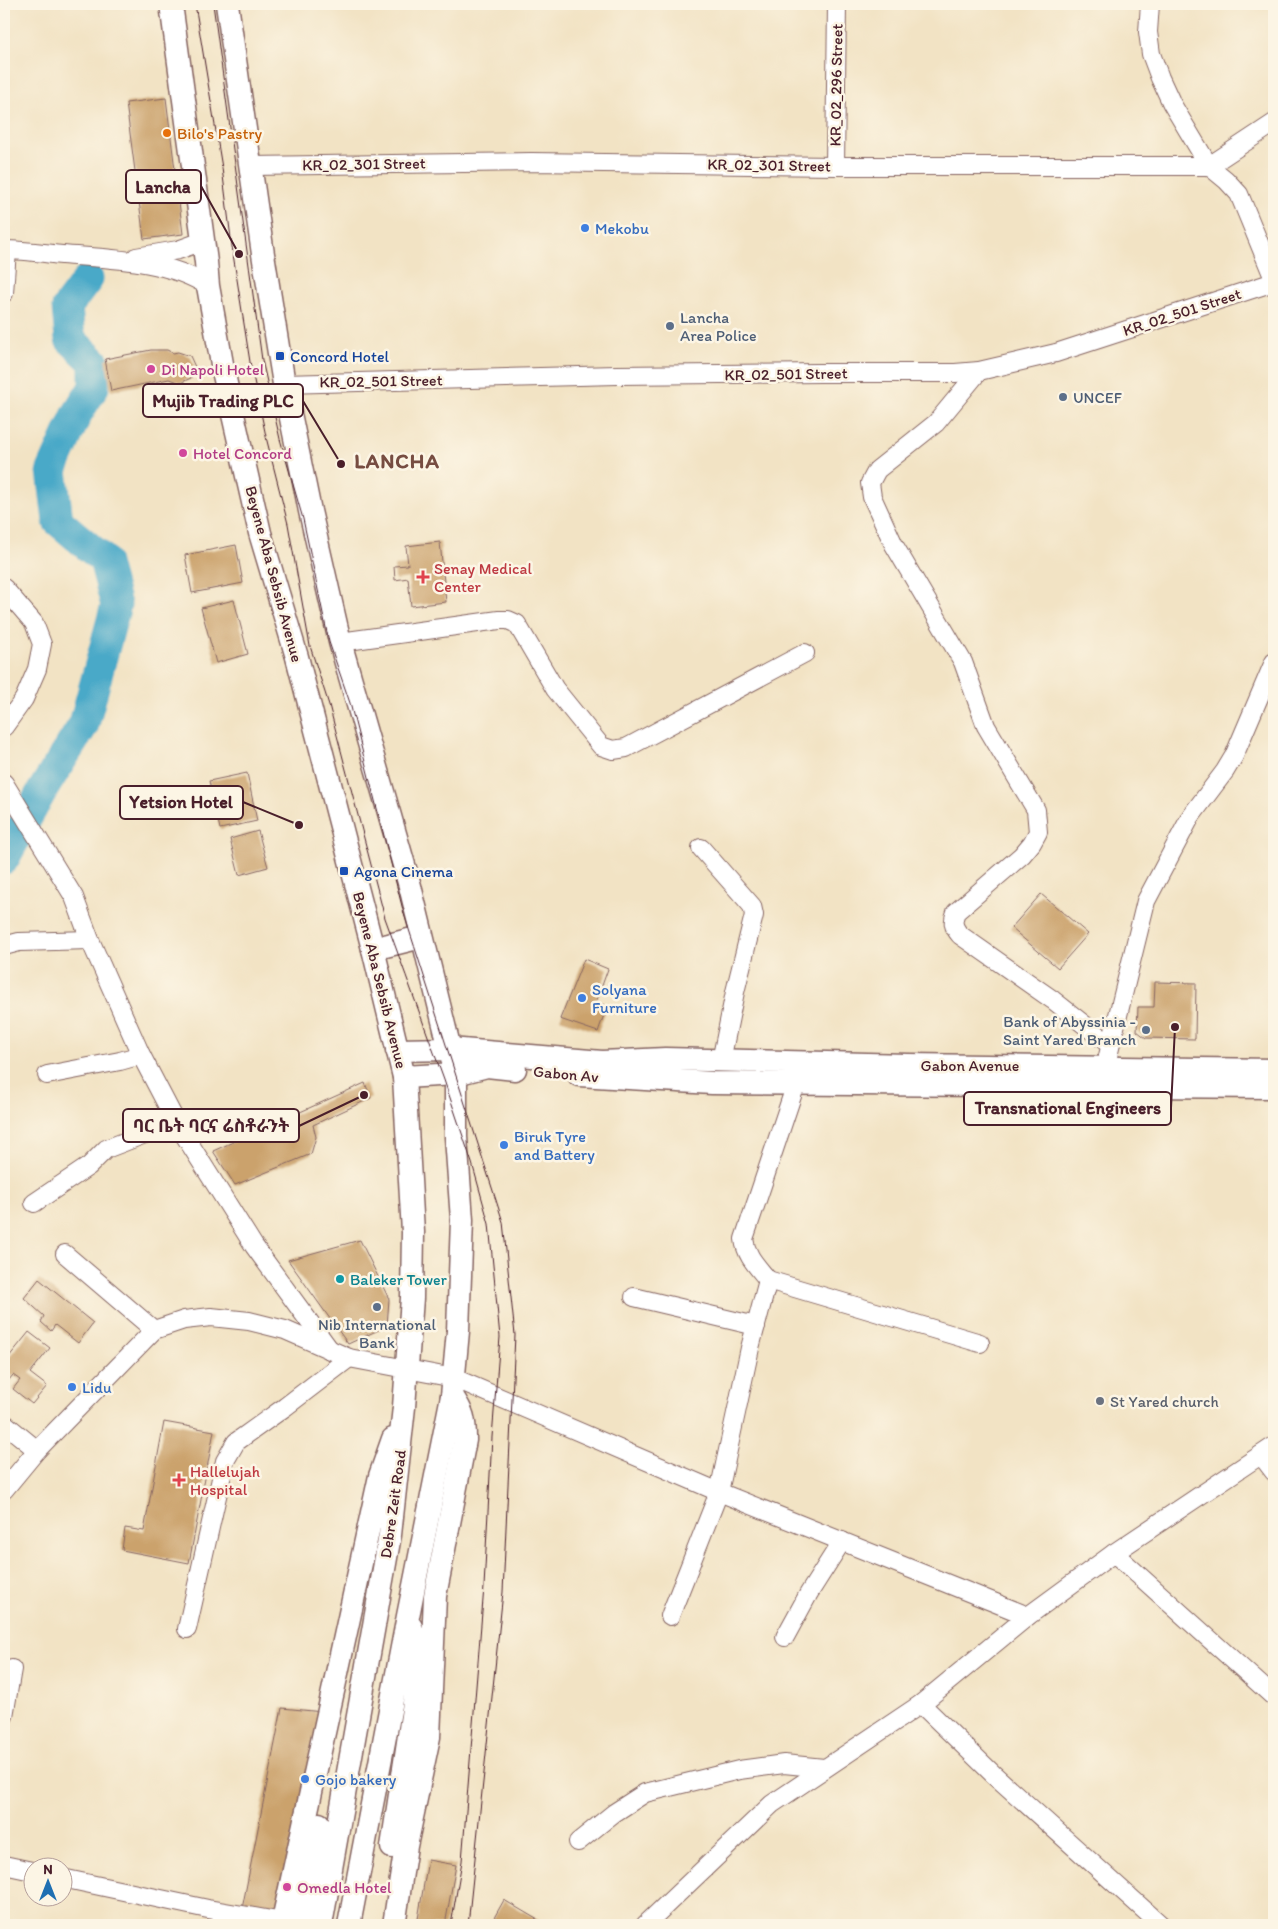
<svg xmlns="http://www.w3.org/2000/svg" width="1278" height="1929" font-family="Itim,'Noto Sans Ethiopic',sans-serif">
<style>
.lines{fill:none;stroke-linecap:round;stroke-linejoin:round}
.river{stroke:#48a9c8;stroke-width:31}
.building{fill:#cba26c}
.minor-casing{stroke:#856461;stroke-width:20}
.major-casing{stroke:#856461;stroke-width:25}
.minor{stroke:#fff;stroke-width:18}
.major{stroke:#fff;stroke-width:22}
.tram{stroke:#4a1f2b;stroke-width:1}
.food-dot{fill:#e8710a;stroke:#fcf5e5;stroke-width:2}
.shop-dot{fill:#3f7fe0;stroke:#fcf5e5;stroke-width:2}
.service-dot{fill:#5c6f8a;stroke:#fcf5e5;stroke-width:2}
.transit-dot{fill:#1a4fb4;stroke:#fcf5e5;stroke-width:2}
.hotel-dot{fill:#d1479c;stroke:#fcf5e5;stroke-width:2}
.health-dot{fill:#e0444e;stroke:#fcf5e5;stroke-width:2}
.culture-dot{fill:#0f9aa8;stroke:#fcf5e5;stroke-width:2}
.worship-dot{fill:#6b7280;stroke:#fcf5e5;stroke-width:2}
.labels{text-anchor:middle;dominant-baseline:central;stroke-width:5;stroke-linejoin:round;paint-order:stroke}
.street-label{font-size:16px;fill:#4a1f2b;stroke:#fcf5e5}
.food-label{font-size:16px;fill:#c56008;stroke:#fcf5e5;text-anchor:start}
.shop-label{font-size:16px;fill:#366cbe;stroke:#fcf5e5;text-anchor:start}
.service-label{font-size:16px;fill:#4e5e75;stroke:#fcf5e5;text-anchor:start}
.transit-label{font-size:16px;fill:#164399;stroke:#fcf5e5;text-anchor:start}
.hotel-label{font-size:16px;fill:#b23c85;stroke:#fcf5e5;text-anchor:start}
.health-label{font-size:16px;fill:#be3a42;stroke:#fcf5e5;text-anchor:start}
.culture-label{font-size:16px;fill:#0d838f;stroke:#fcf5e5;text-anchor:start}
.worship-label{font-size:16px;fill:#5b616d;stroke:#fcf5e5;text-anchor:start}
.district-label{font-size:21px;font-weight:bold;letter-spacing:1px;fill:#774d42;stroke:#fcf5e5}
.leader{fill:none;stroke:#4a1f2b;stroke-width:2}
.callout-dot{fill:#4a1f2b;stroke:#fcf5e5;stroke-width:2}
.callout{fill:#fcf5e5;stroke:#4a1f2b;stroke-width:2}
.callout-label{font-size:18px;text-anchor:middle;font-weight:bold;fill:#4a1f2b}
</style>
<rect width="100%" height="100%" fill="#fcf5e5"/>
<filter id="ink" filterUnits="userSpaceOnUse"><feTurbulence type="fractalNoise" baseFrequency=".02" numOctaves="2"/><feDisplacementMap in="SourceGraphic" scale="10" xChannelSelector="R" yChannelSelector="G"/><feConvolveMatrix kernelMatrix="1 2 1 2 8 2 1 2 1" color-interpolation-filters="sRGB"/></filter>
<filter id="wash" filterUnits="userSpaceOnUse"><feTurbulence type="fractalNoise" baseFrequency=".0096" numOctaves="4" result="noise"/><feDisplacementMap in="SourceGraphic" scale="20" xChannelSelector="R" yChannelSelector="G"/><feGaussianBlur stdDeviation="1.12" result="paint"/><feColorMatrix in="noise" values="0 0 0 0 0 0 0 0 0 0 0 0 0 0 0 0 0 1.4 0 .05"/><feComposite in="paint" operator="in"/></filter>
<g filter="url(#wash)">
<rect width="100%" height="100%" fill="#f2e3c4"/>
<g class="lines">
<!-- river -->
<polyline class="river" points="4,859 42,791 84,724 116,605 104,560 58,521 52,470 77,414 94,387 94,362 70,339 67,307 88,279"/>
</g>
<g id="blocks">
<!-- building -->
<g class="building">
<polygon points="166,98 183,234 144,239 126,103"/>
<polygon points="151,350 167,350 173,353 178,352 190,356 195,367 191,378 180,383 169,379 111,391 105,359"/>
<polygon points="440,542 446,602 411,606 408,578 395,580 394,566 408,565 406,546"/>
<polygon points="236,545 243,583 192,593 185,555"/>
<polygon points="234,600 248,654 216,663 201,608"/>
<polygon points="247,773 257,821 220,829 209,781"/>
<polygon points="258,831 268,867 239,875 230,839"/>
<polygon points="1041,894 1088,934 1058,968 1011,928"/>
<polygon points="584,959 608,969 596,1002 607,1006 598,1032 560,1019"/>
<polygon points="1155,982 1196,983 1195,1039 1146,1038 1137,1031 1138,1007 1154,1007"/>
<polygon points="365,1083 371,1098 313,1125 316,1137 311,1154 235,1185 213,1151"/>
<polygon points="360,1240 389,1299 387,1326 348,1344 288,1260"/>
<polygon points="39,1279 93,1323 78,1343 55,1325 51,1331 41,1322 44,1316 24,1298"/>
<polygon points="29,1332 50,1348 30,1373 47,1386 32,1404 13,1389 20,1380 13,1375 4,1386 4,1363"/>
<polygon points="164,1422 214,1431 189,1563 122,1550 125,1528 144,1531"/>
<polygon points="282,1708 323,1712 281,1915 242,1909"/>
<polygon points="428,1860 456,1865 445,1925 417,1925"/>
<polygon points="504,1900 543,1923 542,1925 490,1925"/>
</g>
</g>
</g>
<g filter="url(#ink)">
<use href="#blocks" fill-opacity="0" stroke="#856461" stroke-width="1"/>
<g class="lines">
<!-- minor casing -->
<g class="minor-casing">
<g id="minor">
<polyline points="1150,4 1148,32 1151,54 1160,78 1172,104 1209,166 1226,180 1239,194 1274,279"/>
<polyline points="251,166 531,162 835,166 1209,166 1274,123"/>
<polyline points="835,166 837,4"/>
<path d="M4,250C23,250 43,253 62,255C110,259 166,259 208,286"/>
<polyline points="136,257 178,250 203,241"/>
<polyline points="4,293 7,250"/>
<path d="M979,371L936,423L877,470L870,483L872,497L894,545L963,662L986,726L1036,810L1038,832L1032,843L1022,855L956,912C952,922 953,927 960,935L1053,1000L1110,1045"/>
<polyline points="284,384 617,375 820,373 955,373 979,371 1056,353 1274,282"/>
<polyline points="4,588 34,623 42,644 37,669 24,699 4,727"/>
<polyline points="340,642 499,620 508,620 517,624 555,689 601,746 613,750 626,748 805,653"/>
<polyline points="4,783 74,897 90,940 141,1055 176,1122 254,1246 330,1350"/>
<polyline points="701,848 752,906 754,915 735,992 721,1061"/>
<polyline points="4,946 19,942 90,940"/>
<polyline points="1108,1056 1146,901 1191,816 1225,771 1234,756 1274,662"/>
<polyline points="47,1075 120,1061 141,1055"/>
<polyline points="34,1203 89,1166 106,1149 176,1122"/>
<polyline points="65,1254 154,1330"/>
<polyline points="768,1280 980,1343"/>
<polyline points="634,1297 756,1326"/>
<polyline points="4,1423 37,1450"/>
<polyline points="1261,1455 1274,1472"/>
<polyline points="4,1490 37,1450 154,1330 184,1320 211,1317 249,1321 285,1330 349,1358 454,1378 719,1492 1028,1616"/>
<polyline points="1114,1553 1274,1697"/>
<path d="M670,1616L719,1492L750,1348L768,1280C757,1266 746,1256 744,1239L796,1084"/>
<polyline points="187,1629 225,1461 236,1442 285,1407 349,1358"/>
<polyline points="785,1637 809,1593 842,1541"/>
<polyline points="921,1704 992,1773 1161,1925"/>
<polyline points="4,1716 12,1669"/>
<polyline points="578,1842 614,1813 645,1793 739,1770 784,1764 824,1768"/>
<polyline points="4,1865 32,1871"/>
<polyline points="62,1878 208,1909 283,1922"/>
<polyline points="645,1925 772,1804 921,1704 1028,1616 1114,1553 1274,1446"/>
</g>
</g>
<!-- major casing -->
<g class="major-casing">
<g id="major">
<polyline points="171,4 206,262 208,286 224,375 260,533 297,657 373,949 404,1077 413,1232 412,1298 404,1407 390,1535 321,1925"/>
<polyline points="227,4 263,254 284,384 310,511 340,642 410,886 456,1074 456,1137 462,1220 458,1331 452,1396 408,1616 349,1925"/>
<polyline points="373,949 421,937"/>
<polyline points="397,1050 450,1049 602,1062 665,1059 908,1065 1274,1070"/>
<polyline points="579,1075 712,1083 1274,1087"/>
<polyline points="404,1077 456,1074 487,1066 515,1069"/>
<polyline points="392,1847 414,1703 417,1644 411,1627"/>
<polyline points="282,1925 380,1476 393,1439"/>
<polyline points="301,1925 319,1824"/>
<path d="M394,1925L406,1846L429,1737L435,1596L465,1440C465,1419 463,1412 452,1396"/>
</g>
</g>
<!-- minor -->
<use href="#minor" class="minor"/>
<!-- major -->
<use href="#major" class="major"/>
<!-- tram -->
<g class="tram">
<polyline points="195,4 222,168 233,254 250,362 267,441 288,524 310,646 329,705 385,918 444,1080 472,1163 489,1224 500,1337 492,1437 484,1587 462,1861 451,1925"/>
<polyline points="213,4 262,360 280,439 303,519 329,642 350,703 404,914 503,1222 515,1335 503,1592 468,1925"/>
</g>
</g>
</g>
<!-- markers -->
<circle class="food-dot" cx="167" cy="133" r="5"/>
<g class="shop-dot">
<circle cx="585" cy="228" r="5"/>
<circle cx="582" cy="998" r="5"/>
<circle cx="504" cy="1145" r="5"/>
<circle cx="72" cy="1387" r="5"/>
<circle cx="305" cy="1779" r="5"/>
</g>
<g class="service-dot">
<circle cx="670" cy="326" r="5"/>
<circle cx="1063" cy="397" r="5"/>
<circle cx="1146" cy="1030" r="5"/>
<circle cx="377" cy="1307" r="5"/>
</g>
<g class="transit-dot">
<rect x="275" y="351" width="10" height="10" rx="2.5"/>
<rect x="339" y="866" width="10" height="10" rx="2.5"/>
</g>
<g class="hotel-dot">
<circle cx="151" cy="369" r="5"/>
<circle cx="183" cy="453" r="5"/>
<circle cx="287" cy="1887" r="5"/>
</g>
<g class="health-dot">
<path d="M420.5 569.5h5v5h5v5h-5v5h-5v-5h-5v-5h5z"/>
<path d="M176.5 1472.5h5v5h5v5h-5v5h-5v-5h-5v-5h5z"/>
</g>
<circle class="culture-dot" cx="340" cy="1279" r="5"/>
<circle class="worship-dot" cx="1100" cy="1401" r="5"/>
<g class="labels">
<!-- street labels -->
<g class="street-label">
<text transform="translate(836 85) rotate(-89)">KR_02_296 Street</text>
<text transform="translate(364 164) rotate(-1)">KR_02_301 Street</text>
<text transform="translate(769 165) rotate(1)">KR_02_301 Street</text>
<text transform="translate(1182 312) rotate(-18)">KR_02_501 Street</text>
<text transform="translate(786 374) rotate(-1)">KR_02_501 Street</text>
<text transform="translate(381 381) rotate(-1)">KR_02_501 Street</text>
<text transform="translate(274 574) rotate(75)">Beyene Aba Sebsib Avenue</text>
<text transform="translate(380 980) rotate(76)">Beyene Aba Sebsib Avenue</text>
<text x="970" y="1065">Gabon Avenue</text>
<text transform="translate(566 1074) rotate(5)">Gabon Av</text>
<text transform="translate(393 1504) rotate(-82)">Debre Zeit Road</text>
</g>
<!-- food labels -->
<g class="food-label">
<text x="177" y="133">Bilo's Pastry</text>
</g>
<!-- shop labels -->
<g class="shop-label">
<text x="595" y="228">Mekobu</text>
<text x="592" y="989">Solyana<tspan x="592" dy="18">Furniture</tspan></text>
<text x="514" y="1136">Biruk Tyre<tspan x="514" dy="18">and Battery</tspan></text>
<text x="82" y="1387">Lidu</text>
<text x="315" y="1779">Gojo bakery</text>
</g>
<!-- service labels -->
<g class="service-label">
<text x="680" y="317">Lancha<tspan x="680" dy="18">Area Police</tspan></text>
<text x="1073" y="397">UNCEF</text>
<text x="1136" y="1021" text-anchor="end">Bank of Abyssinia -<tspan x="1136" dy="18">Saint Yared Branch</tspan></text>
<text x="377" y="1324" text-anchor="middle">Nib International<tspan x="377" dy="18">Bank</tspan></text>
</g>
<!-- transit labels -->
<g class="transit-label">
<text x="290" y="356">Concord Hotel</text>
<text x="354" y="871">Agona Cinema</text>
</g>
<!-- hotel labels -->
<g class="hotel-label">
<text x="161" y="369">Di Napoli Hotel</text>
<text x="193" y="453">Hotel Concord</text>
<text x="297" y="1887">Omedla Hotel</text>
</g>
<!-- health labels -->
<g class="health-label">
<text x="434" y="568">Senay Medical<tspan x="434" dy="18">Center</tspan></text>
<text x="190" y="1471">Hallelujah<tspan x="190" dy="18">Hospital</tspan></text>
</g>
<!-- culture labels -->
<g class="culture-label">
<text x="350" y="1279">Baleker Tower</text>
</g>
<!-- worship labels -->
<g class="worship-label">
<text x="1110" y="1401">St Yared church</text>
</g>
<!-- district labels -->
<g class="district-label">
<text x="397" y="460">LANCHA</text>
</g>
</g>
<!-- callouts -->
<path class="leader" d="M239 254L201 186M341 464L303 401M299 825L243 802M1175 1027L1171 1108M364 1095L299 1126"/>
<g class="callout-dot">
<circle cx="239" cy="254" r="5"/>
<circle cx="341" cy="464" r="5"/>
<circle cx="299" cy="825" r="5"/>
<circle cx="1175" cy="1027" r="5"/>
<circle cx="364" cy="1095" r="5"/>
</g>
<g class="callout">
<rect x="126" y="170" width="75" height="33" rx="5"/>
<rect x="143" y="384" width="160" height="33" rx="5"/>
<rect x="120" y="786" width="123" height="33" rx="5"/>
<rect x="964" y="1092" width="207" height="33" rx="5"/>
<rect x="123" y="1109" width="176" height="33" rx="5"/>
</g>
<g class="callout-label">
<text x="163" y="193">Lancha</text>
<text x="223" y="407">Mujib Trading PLC</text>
<text x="181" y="808">Yetsion Hotel</text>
<text x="1068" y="1114">Transnational Engineers</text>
<text x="211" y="1132">ባር ቤት ባርና ሬስቶራንት</text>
</g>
<!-- margin -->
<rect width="1278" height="1929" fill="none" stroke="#fcf5e5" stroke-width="20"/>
<!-- north arrow -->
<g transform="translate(48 1882)"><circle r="24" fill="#fcf5e5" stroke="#b59f9b"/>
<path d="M0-4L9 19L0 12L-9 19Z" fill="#1f6fb2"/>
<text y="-8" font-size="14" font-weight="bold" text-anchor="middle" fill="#4a1f2b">N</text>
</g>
</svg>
